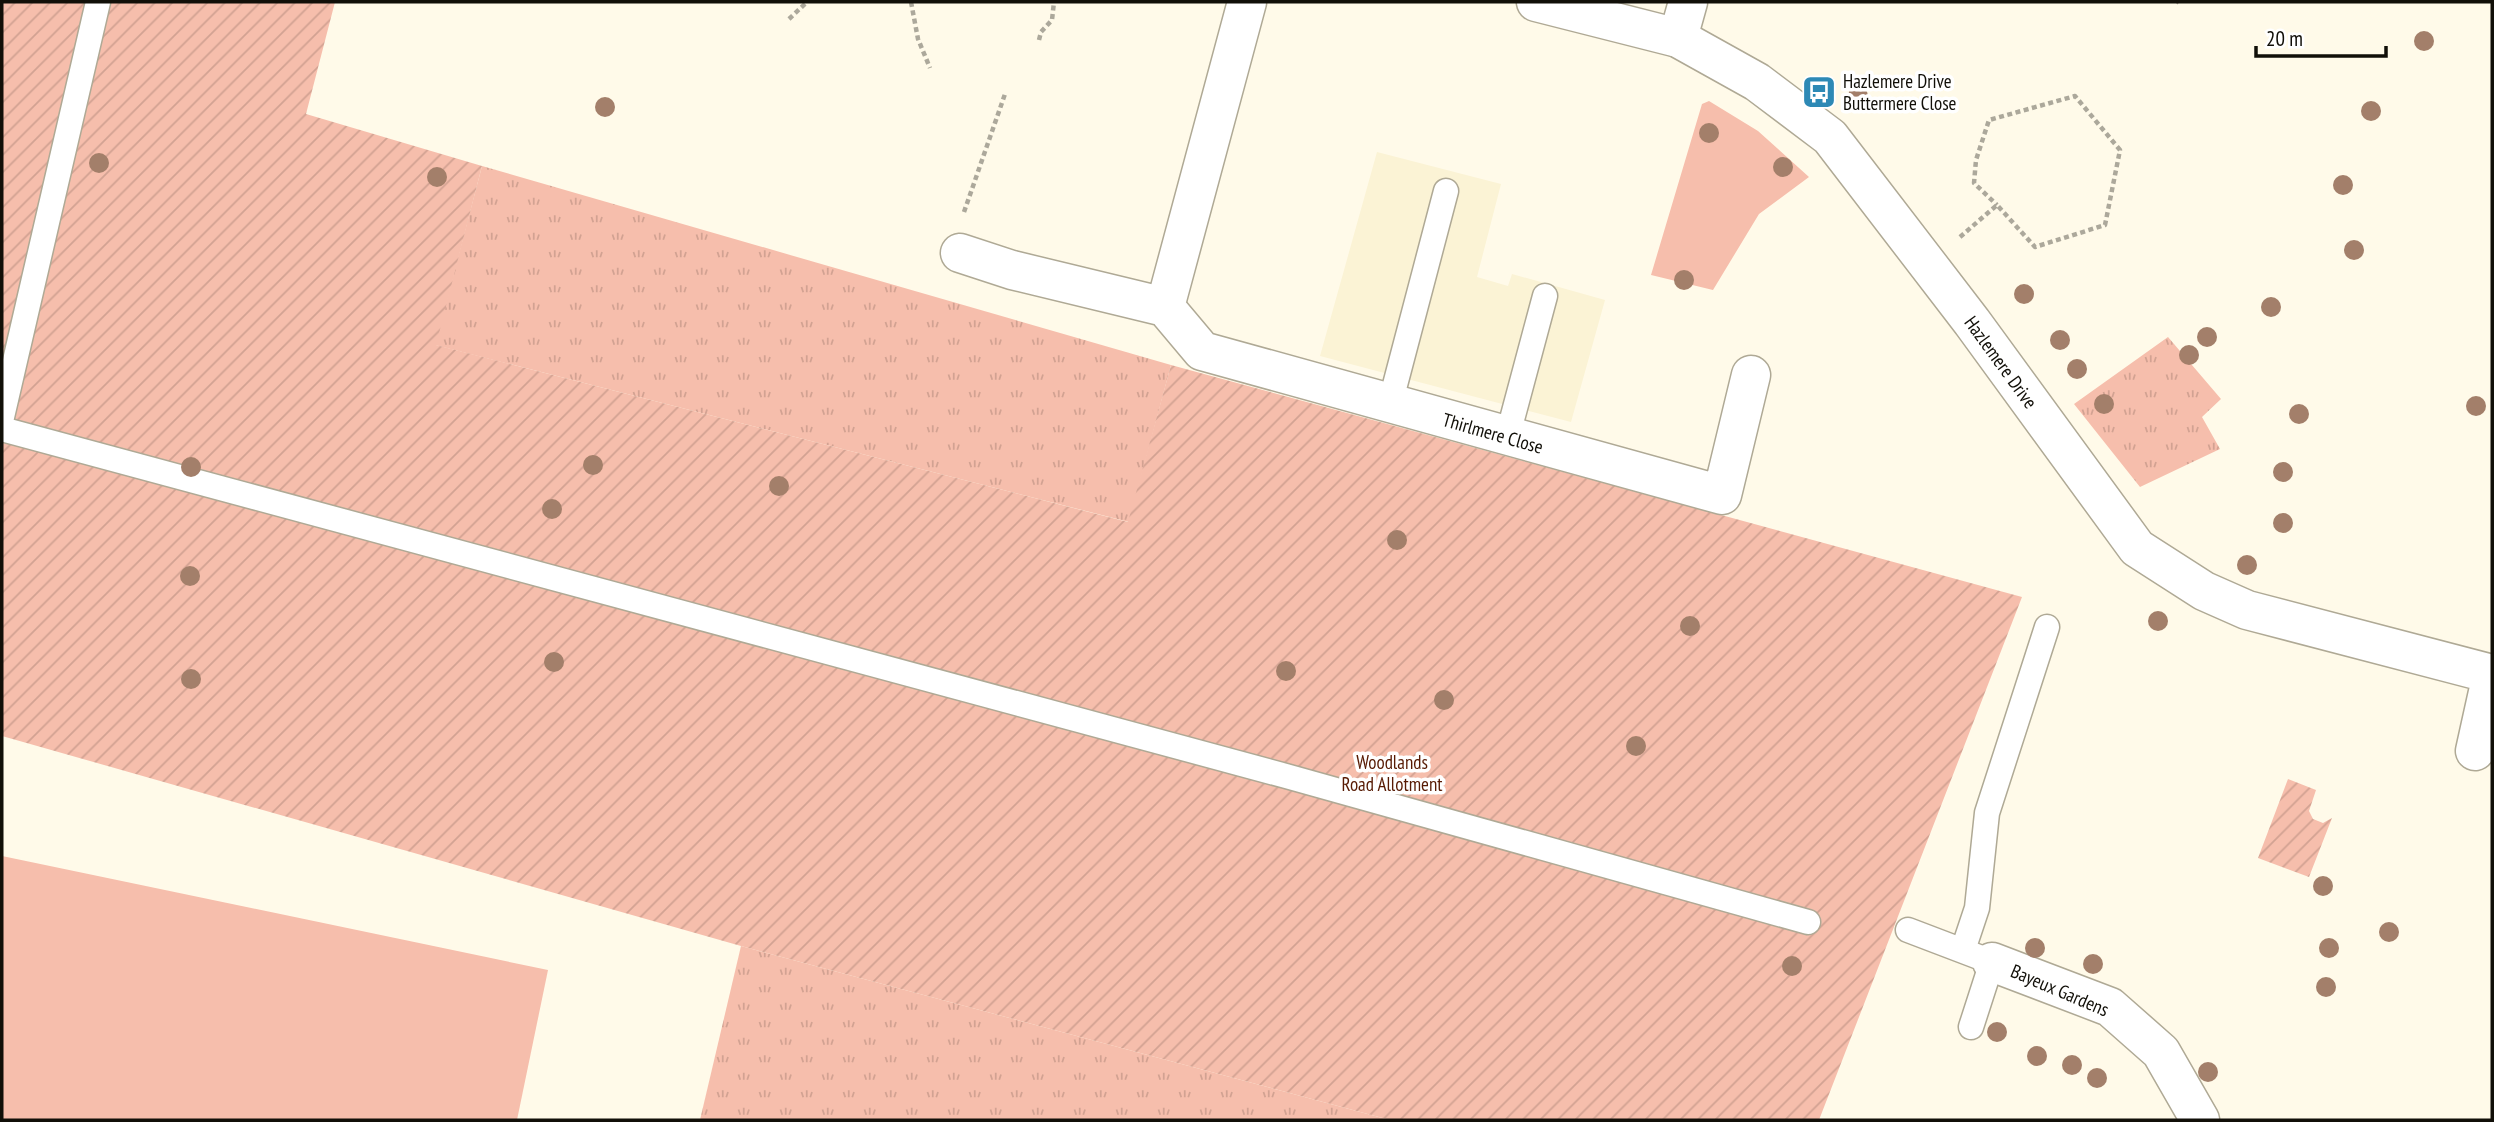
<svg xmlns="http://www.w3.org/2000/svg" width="2494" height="1122" font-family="'PT Sans Narrow',sans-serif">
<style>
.built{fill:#fbf3d5}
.grass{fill:#f6beac}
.park{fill:url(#park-tufts)}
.garden{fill:url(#garden-furrows)}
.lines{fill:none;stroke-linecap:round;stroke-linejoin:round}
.lane-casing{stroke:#afa995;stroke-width:27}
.street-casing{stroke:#afa995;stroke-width:41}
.path{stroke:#aca89b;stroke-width:4.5;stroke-dasharray:5 3.5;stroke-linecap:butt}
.lane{stroke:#fff;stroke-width:24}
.street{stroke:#fff;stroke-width:38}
.tree{fill:#a37f6a}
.labels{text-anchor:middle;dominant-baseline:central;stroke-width:7;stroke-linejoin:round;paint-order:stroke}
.poi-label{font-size:19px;fill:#110f08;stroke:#fff;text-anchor:start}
.street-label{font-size:19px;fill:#110f08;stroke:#fff}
.park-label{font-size:19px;fill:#571a03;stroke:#fff}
</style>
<defs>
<pattern id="park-tufts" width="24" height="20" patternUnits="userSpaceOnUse" patternTransform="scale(1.75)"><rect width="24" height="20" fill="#f6beac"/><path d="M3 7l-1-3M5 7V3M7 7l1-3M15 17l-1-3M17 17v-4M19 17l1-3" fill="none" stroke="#d2a292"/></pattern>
<pattern id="garden-furrows" width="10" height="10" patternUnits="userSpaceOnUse" patternTransform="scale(1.75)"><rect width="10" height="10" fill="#f6beac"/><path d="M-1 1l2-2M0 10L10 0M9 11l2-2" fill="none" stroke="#d2a292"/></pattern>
</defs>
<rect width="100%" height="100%" fill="#fffae9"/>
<!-- built -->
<polygon class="built" points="1377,152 1501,184 1477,277 1508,286 1512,274 1605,300 1571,422 1320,356"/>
<!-- grass -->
<g class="grass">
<polygon points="1709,101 1758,131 1809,177 1759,214 1713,290 1651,275 1702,104"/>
<polygon points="2,856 548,970 517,1120 2,1120"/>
</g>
<!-- park -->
<g class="park">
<polygon points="482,166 1171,365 1129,522 435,345"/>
<polygon points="2168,337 2221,399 2202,417 2220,449 2140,487 2074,404"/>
<polygon points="741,946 1390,1120 700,1120"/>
</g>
<!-- garden -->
<g class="garden">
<polygon points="2,2 335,2 306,114 482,166 436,345 1128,522 1171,365 2022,597 1819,1120 1390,1120 741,946 2,736"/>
<polygon points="2288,779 2316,790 2309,811 2313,819 2323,823 2332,818 2309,877 2258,858"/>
</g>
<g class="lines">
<!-- lane casing -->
<g class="lane-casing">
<g id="lane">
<polyline points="1390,404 1446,191"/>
<polyline points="2,417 98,2"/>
<polyline points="2,429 1286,776 1808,922"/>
<polyline points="1507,438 1545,296"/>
<polyline points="1908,930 1992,962 1971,1027"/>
<polyline points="1963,950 1977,908 1987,813 2047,627"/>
</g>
</g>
<!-- street casing -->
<g class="street-casing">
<g id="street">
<polyline points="1536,2 1678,38 1757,82 1830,137 1972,322 2137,548 2204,591 2247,610 2492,674 2475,751"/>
<polyline points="1678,38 1688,2"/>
<polyline points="960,253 1012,270 1165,307 1202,351 1722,495 1751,375"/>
<polyline points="1165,307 1247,2"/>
<polyline points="1992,962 2110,1007 2161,1052 2200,1120"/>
</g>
</g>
<!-- path -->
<g class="path">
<polyline points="911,2 918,39 930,68"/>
<polyline points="2176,3 2177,2"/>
<polyline points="789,19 807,2"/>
<polyline points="1039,40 1041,32 1052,20 1054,2"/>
<polyline points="964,212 1005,94"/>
<polyline points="1960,237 1997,205 2035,247 2105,225 2120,150 2075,96 1989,120 1976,160 1974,183 1997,205"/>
</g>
<!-- lane -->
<use href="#lane" class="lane"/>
<!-- street -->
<use href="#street" class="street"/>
</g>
<!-- trees -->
<g class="tree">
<circle cx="2424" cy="41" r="10"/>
<circle cx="1858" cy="96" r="10"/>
<circle cx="605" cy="107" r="10"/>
<circle cx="2371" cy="111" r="10"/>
<circle cx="1709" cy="133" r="10"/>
<circle cx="99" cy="163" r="10"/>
<circle cx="1783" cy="167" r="10"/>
<circle cx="437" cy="177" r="10"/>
<circle cx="2343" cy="185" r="10"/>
<circle cx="2354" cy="250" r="10"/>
<circle cx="1684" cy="280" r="10"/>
<circle cx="2024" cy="294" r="10"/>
<circle cx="2271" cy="307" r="10"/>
<circle cx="2207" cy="337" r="10"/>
<circle cx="2060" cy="340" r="10"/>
<circle cx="2189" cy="355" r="10"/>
<circle cx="2077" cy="369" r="10"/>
<circle cx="2104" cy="404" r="10"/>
<circle cx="2476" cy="406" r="10"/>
<circle cx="2299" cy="414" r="10"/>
<circle cx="593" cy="465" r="10"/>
<circle cx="191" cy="467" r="10"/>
<circle cx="2283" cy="472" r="10"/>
<circle cx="779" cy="486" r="10"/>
<circle cx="552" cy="509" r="10"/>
<circle cx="2283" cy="523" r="10"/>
<circle cx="1397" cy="540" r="10"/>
<circle cx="2247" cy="565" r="10"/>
<circle cx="190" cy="576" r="10"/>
<circle cx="2158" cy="621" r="10"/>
<circle cx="1690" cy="626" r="10"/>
<circle cx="554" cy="662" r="10"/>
<circle cx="1286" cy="671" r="10"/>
<circle cx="191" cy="679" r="10"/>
<circle cx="1444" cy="700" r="10"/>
<circle cx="1636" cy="746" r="10"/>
<circle cx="2323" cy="886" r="10"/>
<circle cx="2389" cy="932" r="10"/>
<circle cx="2035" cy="948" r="10"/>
<circle cx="2329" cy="948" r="10"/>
<circle cx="2093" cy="964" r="10"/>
<circle cx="1792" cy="966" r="10"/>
<circle cx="2326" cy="987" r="10"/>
<circle cx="1997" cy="1032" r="10"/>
<circle cx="2037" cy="1056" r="10"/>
<circle cx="2072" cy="1065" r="10"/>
<circle cx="2208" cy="1072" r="10"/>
<circle cx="2097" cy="1078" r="10"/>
</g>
<!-- icons -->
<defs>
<g id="bus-square" transform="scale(1.75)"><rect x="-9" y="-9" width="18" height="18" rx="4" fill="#2d89b5" stroke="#fff"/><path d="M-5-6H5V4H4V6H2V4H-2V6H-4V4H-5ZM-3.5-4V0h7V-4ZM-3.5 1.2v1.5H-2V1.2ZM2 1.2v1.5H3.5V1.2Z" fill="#fff"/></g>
</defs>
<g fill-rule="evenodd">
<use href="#bus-square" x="1819" y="92"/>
</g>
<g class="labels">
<!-- poi labels -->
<g class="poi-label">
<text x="1843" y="81">Hazlemere Drive<tspan x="1843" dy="22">Buttermere Close</tspan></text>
</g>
<!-- street labels -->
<g class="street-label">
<text transform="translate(2001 362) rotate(54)">Hazlemere Drive</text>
<text transform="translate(1493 433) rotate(16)">Thirlmere Close</text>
<text transform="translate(2060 990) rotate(23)">Bayeux Gardens</text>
</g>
<!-- park labels -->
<g class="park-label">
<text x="1392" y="762">Woodlands<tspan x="1392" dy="22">Road Allotment</tspan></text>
</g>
</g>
<!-- border -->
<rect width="2494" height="1122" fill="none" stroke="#110f08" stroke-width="7"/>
<!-- scale -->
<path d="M2256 46v10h130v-10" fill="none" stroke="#110f08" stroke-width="3.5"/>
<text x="2266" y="46" font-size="21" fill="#110f08" stroke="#ffffff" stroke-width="5" paint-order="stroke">20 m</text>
</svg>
